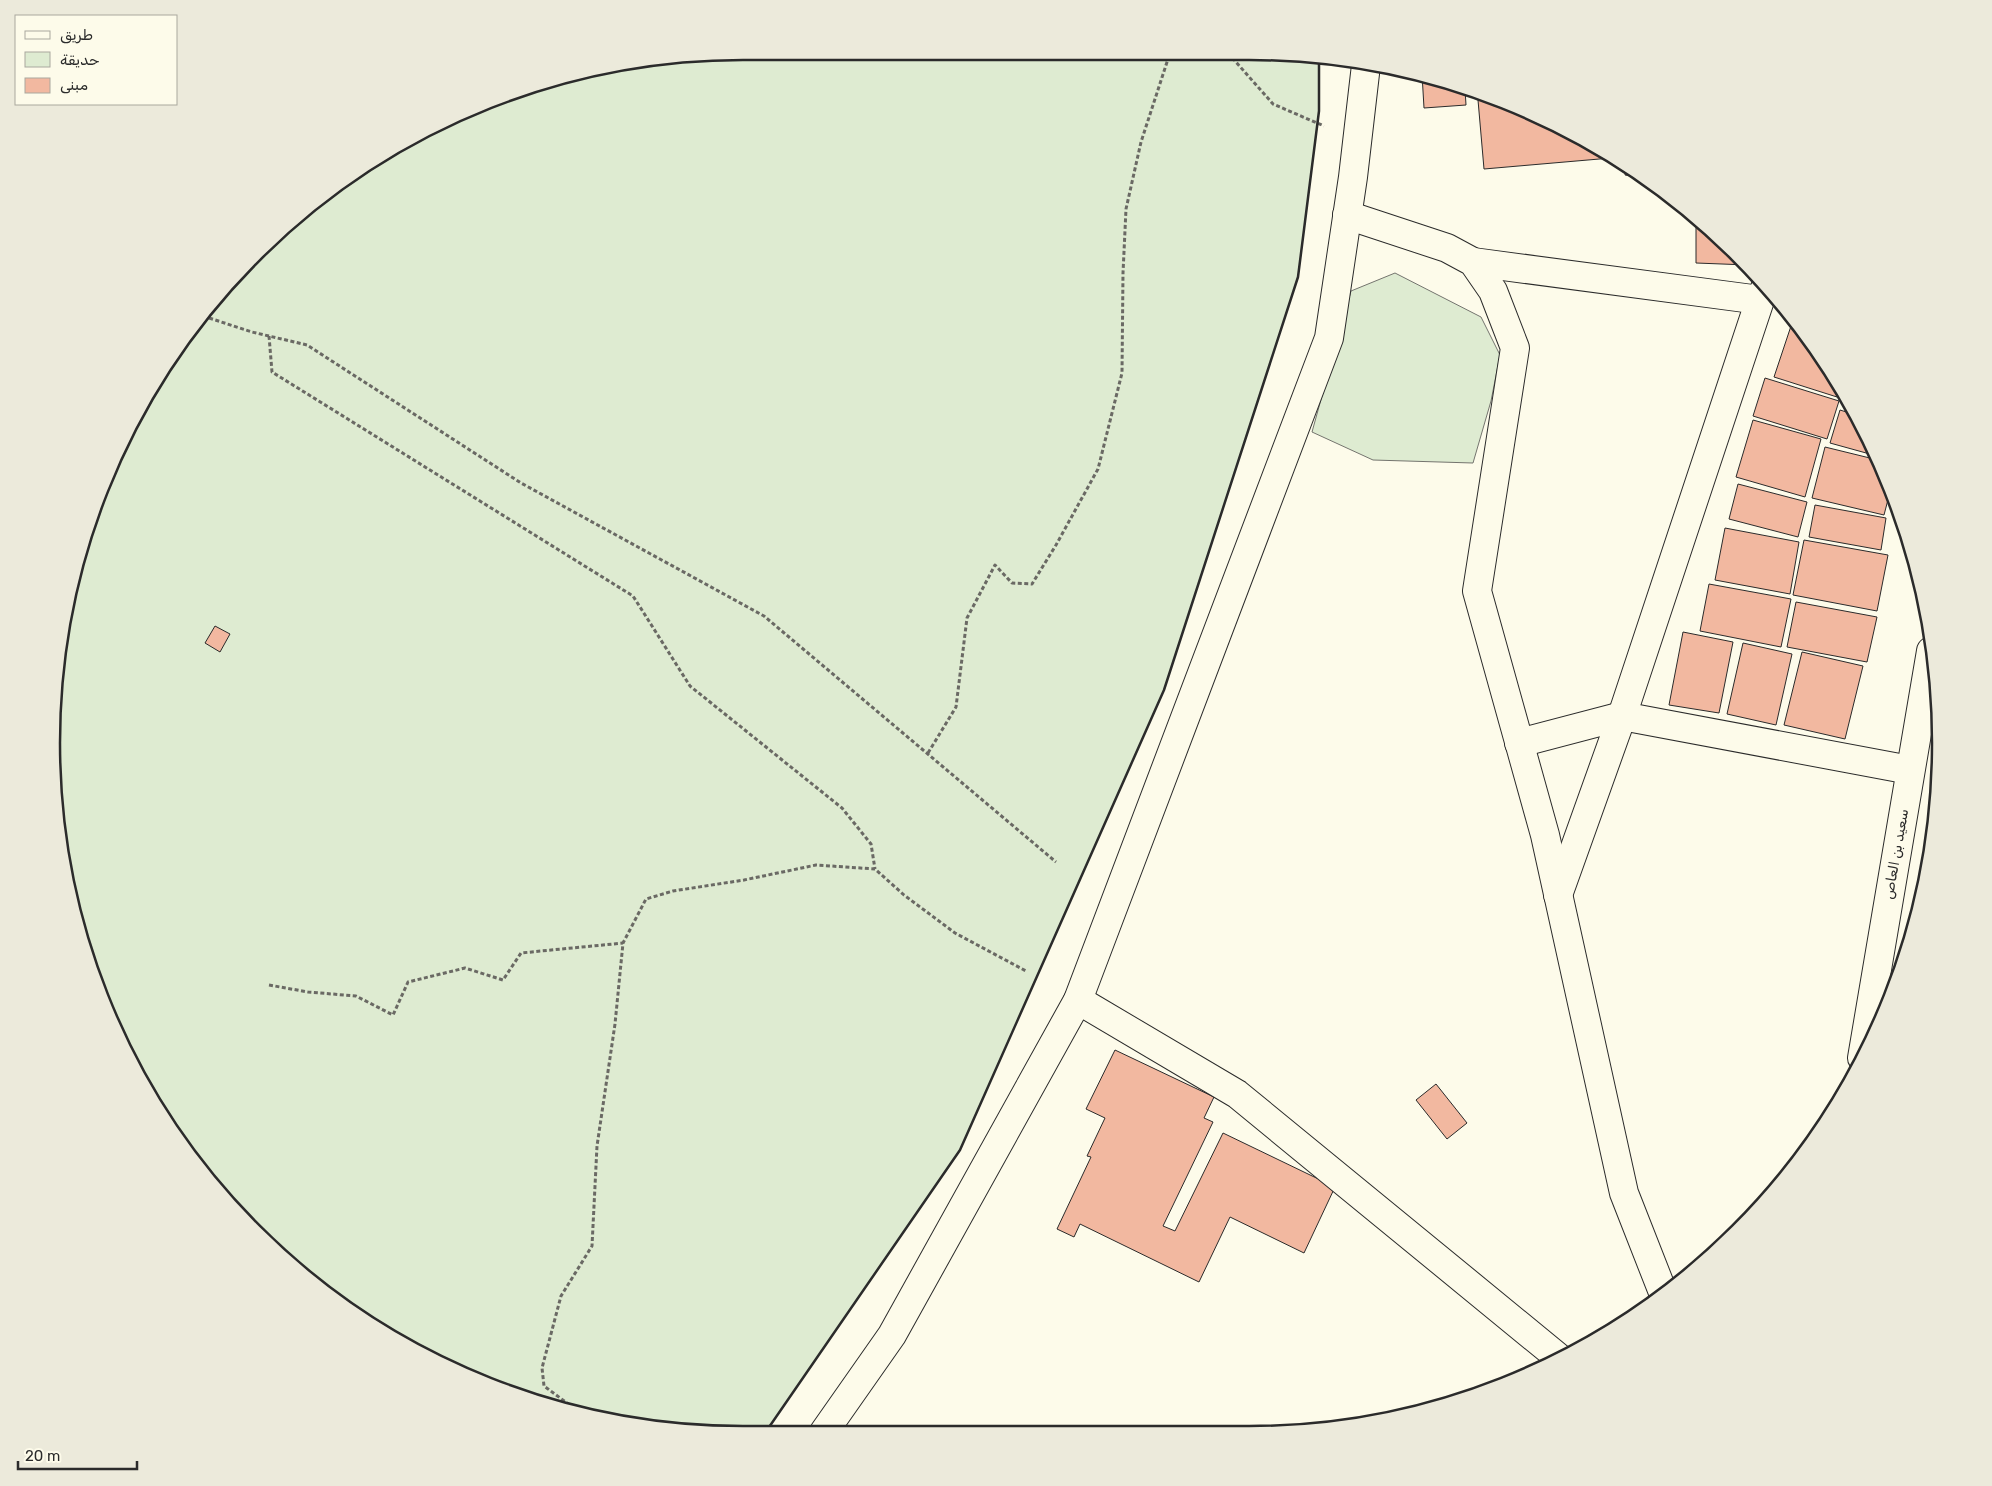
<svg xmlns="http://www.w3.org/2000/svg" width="1992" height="1486" font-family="Rubik,'Noto Sans Arabic',sans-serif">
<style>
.green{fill:#deebd1;stroke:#74746e}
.building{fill:#f2b8a0;stroke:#2b2b2b}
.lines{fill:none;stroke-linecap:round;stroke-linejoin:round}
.minor-casing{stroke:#2b2b2b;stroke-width:30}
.major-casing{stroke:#2b2b2b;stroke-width:30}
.path{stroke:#6a6964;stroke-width:3;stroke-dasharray:4 2.5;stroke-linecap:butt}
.minor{stroke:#fdfbea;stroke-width:28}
.major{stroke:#fdfbea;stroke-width:28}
.wall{stroke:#2b2b2b;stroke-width:2.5}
.labels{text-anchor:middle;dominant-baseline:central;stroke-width:4;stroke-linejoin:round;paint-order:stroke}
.street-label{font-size:14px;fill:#2b2b2b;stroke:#fdfbea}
.rim{fill:none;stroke:#2b2b2b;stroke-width:2.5}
</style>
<rect width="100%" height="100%" fill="#fdfbea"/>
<!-- green -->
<g class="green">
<polygon points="743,51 1294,53 1319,57 1319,111 1298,277 1164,690 960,1150 765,1433 697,1433 521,1398 397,1342 287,1263 194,1164 144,1089 88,966 53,789 65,608 123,437 223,287 287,223 397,144 564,75"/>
<polygon points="1395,273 1481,317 1500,355 1491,401 1473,463 1373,460 1312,432 1351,291"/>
</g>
<!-- building -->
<g class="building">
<polygon points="1422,74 1465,89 1466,105 1424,108"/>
<polygon points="1492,99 1555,122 1611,155 1611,158 1484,169 1478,100"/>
<polygon points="1627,164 1634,168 1646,178 1625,175"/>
<polygon points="1696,219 1738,254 1748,265 1696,263"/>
<polygon points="1794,317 1840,389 1837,397 1774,377"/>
<polygon points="1765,378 1839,401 1827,439 1753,416"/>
<polygon points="1845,398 1851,408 1843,406"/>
<polygon points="1840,410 1856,415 1870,437 1877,456 1830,443"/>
<polygon points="1753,420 1821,439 1805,497 1736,477"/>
<polygon points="1825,447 1878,460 1890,492 1884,515 1812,498"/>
<polygon points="1738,484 1807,502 1798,537 1729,519"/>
<polygon points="1815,505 1886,518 1881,550 1809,537"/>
<polygon points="1725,528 1799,542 1790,594 1715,580"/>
<polygon points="1804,540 1888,555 1877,611 1793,595"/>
<polygon points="1709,584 1791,599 1781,647 1700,631"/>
<polygon points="1796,602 1877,617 1867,662 1787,647"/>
<polygon points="215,626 230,634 220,652 205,643"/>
<polygon points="1683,632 1733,642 1719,713 1669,705"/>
<polygon points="1743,643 1792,654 1776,725 1727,714"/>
<polygon points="1802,652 1863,666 1845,739 1784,725"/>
<polygon points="1115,1050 1214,1097 1204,1118 1213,1122 1163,1226 1175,1231 1223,1133 1335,1187 1304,1253 1230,1217 1199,1282 1080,1224 1074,1237 1057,1229 1091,1157 1087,1156 1105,1118 1086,1109"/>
<polygon points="1436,1084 1467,1123 1447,1139 1416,1100"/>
</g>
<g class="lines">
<!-- minor casing -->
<g class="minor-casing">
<g id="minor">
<polyline points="1347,215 1447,248 1473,262 1493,291 1515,348 1477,591 1545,835 1624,1193 1664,1295"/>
<polyline points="1473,262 1760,300 1766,286"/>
<polyline points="1519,743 1622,716 1910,770"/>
<polyline points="1558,895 1622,716 1760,300"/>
<polyline points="1078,1000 1237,1094 1558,1357"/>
<polyline points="824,1432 892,1335 1078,1000 1329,338 1353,177 1366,65"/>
</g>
</g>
<!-- major casing -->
<g class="major-casing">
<polyline id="major" points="1862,1058 1931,651"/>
</g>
<!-- path -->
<g class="path">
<polyline points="1228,53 1273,104 1324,126"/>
<polyline points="203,316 252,332 307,345 521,483 764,616 1056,862"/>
<polyline points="269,336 272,372 633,596 690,686 842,808 871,844 875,869"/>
<polyline points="928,753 956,707 967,618 995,565 1012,583 1032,584 1056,545 1098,469 1122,373 1123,273 1126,209 1141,142 1168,59 1173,52"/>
<polyline points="269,985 308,992 356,996 393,1015 408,982 465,968 503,980 521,953 623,943"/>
<polyline points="575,1409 544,1386 542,1368 561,1296 592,1246 597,1146 615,1024 623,943 646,899 673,891 744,880 816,865 875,869 904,895 955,933 1026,971"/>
</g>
<!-- minor -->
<use href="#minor" class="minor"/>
<!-- major -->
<use href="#major" class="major"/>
<!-- wall -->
<polyline class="wall" points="765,1433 960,1150 1164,690 1298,277 1319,111 1319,57"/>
</g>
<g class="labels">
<!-- street labels -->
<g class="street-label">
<text transform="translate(1896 854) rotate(-80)">سعيد بن العاص</text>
</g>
</g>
<!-- crop -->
<path d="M0 0H1992V1486H0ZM743 60H1249A683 683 0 0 1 1932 743V743A683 683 0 0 1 1249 1426H743A683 683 0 0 1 60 743V743A683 683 0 0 1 743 60Z" fill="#eceadb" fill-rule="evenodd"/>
<path class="rim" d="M743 60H1249A683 683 0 0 1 1932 743V743A683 683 0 0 1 1249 1426H743A683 683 0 0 1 60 743V743A683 683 0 0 1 743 60Z"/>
<!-- legend -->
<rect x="15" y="15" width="162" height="90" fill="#fdfbea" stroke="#a9a89e"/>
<rect x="25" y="31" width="25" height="8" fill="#fdfbea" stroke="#a9a89e"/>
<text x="60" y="40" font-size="15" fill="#2b2b2b">طريق</text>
<rect x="25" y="52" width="25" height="15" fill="#deebd1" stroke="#a9a89e"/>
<text x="60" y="65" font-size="15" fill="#2b2b2b">حديقة</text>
<rect x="25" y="78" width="25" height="15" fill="#f2b8a0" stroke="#a9a89e"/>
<text x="60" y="90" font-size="15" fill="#2b2b2b">مبنى</text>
<!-- scale -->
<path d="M18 1461v8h119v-8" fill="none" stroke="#2b2b2b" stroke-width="2.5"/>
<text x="25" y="1461" font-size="15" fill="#2b2b2b" stroke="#fdfbea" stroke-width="4" paint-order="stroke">20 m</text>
</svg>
